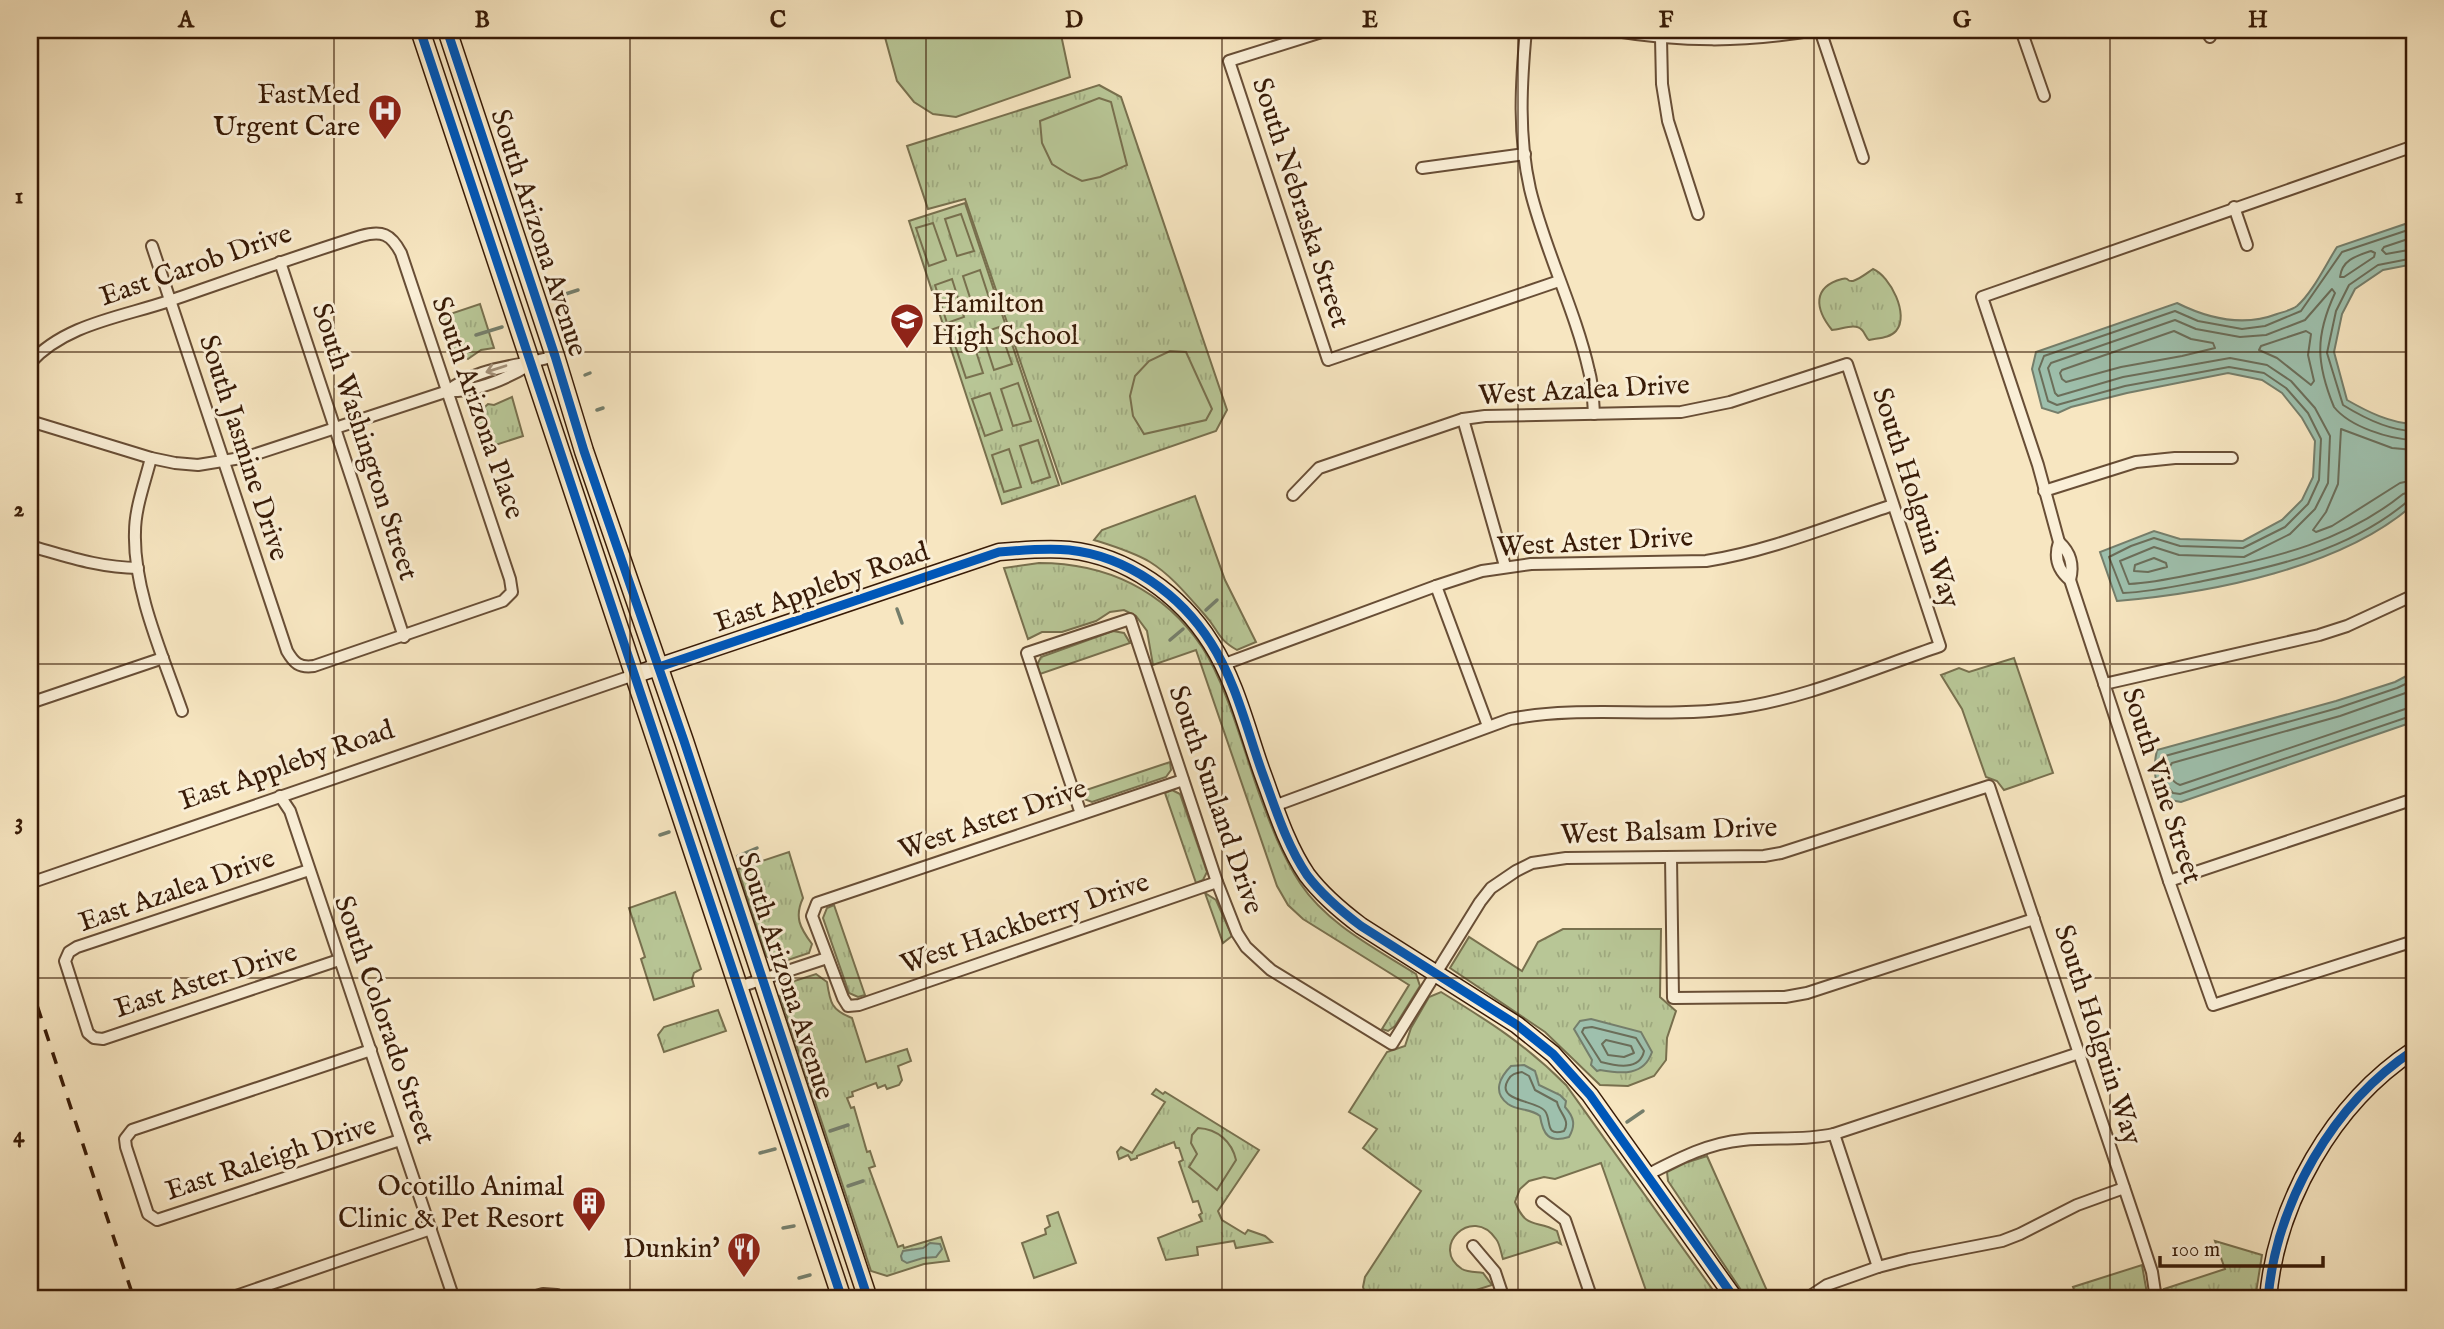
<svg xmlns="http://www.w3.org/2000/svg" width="2444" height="1329" font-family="'IM FELL English',serif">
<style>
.grass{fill:url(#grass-tufts);stroke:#78704e;stroke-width:2}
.garden{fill:#b8c696;stroke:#78704e;stroke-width:2}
.water{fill:#9ec0ad;stroke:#757e6b;stroke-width:2}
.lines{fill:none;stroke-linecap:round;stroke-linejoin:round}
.shore{stroke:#6b6e5a;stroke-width:2}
.stream{stroke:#757e6b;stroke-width:3.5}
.street-casing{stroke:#684e36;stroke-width:14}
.secondary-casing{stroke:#381b07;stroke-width:19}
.primary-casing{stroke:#381b07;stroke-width:21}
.street{stroke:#faefd7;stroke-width:10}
.secondary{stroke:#faefd7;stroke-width:16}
.primary{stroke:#f7e6c1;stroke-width:18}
.rail{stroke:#381b07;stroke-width:3.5;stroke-dasharray:12 12;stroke-linecap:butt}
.cycleway-casing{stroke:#faefd7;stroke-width:13}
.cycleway{stroke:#0057b8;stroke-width:9}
.oneway{stroke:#a39079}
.grid{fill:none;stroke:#381b07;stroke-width:2;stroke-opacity:0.55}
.labels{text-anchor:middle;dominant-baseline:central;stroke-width:6;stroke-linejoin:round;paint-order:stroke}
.poi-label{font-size:28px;fill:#381b07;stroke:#faefd7;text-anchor:end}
.street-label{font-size:28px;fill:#381b07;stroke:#faefd7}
.neatline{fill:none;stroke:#381b07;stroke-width:2.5}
.grid-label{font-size:23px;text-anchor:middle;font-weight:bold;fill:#381b07}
</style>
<defs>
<pattern id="grass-tufts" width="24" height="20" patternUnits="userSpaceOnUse" patternTransform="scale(1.75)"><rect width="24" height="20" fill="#b8c696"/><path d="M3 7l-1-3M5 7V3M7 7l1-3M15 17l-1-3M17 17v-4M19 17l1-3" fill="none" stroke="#9faa80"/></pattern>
</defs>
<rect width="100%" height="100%" fill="#f7e6c1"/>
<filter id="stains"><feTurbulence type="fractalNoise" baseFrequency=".00286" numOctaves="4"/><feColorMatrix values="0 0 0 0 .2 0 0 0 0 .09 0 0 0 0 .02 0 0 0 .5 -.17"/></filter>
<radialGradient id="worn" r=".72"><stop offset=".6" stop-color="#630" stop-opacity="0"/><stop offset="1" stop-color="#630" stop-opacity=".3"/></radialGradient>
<!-- grass -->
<g class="grass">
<polygon points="1099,85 1121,97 1227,410 1216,431 1062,484 965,199 928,209 907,146"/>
<polygon points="965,203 1059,485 1002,504 909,221"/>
<path d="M1873,269C1890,276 1910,315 1896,331C1890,338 1878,338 1869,340C1866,338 1865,333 1862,330C1855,322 1841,330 1832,330C1815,309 1812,287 1842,279C1851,277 1845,282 1853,281C1860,279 1867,273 1873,269Z"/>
<polygon points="480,304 494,348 481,350 468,359 456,355 441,317"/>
<polygon points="512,397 523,436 486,448 476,415 488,404 494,405"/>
<path d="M1195,496L1225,580L1256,642L1237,650C1216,638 1219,630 1204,614C1188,596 1171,575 1150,562C1133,552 1113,546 1094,540L1102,530Z"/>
<path d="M1039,563C1106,563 1164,590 1202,647C1227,685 1244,752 1260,796C1271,826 1282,855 1300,883C1327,924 1375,948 1416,974L1420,986L1395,1026L1388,1031L1382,1029L1409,985L1303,919L1288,905L1277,886L1196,650L1153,665L1147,631L1136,616L1124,610L1110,612L1096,621L1062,632H1042L1028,639L1004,568Z"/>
<polygon points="1113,631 1124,633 1130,643 1040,674 1037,665 1041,657"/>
<polygon points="2014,658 2053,773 2004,790 1997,781 1986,777 1962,709 1941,675 1959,668 1969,672"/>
<polygon points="1170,762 1171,770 1166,777 1092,802 1084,799 1080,792"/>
<polygon points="1172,790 1180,794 1207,872 1203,880 1196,883 1165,793"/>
<path d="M789,852L803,898C794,917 800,928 812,944L809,953L779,963L766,956L738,869Z"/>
<polygon points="675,892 701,969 694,973 692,979 694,986 654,1000 641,959 645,957 629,908"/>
<polygon points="1205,893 1216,900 1232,936 1223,943"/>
<polygon points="834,905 865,995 858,997 849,993 823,918 827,908"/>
<polygon points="1563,929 1661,929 1660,997 1676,1011 1667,1038 1666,1060 1654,1076 1628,1086 1600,1085 1545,1032 1450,968 1469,937 1522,971 1538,942"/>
<path d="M816,974L827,982C830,1002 831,1010 852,1018L866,1062L907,1049L911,1061L898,1066L902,1080L899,1085L887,1089L885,1085L878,1088L876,1083L852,1092L853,1096L847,1098L851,1108L854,1107L867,1152L870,1151L875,1166L869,1168L898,1247L903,1245L904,1248L941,1237L949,1261L924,1264L887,1276L871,1271L780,996L788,983Z"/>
<path d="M1441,992C1490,1022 1525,1044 1566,1085L1715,1293L1705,1299H1649L1601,1163L1555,1179L1544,1177L1529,1181L1520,1189L1515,1202C1527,1231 1536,1219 1557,1231L1561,1244L1557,1242L1503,1259C1501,1253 1500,1244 1496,1239C1472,1204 1429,1248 1462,1269C1467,1272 1476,1272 1483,1273L1492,1285L1448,1299H1367L1363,1287L1365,1277L1421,1191L1363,1148L1377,1129L1349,1112L1387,1052L1405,1046L1411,1028L1429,997Z"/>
<polygon points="718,1010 726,1031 664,1052 658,1035 664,1027"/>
<polygon points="1156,1089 1163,1094 1165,1092 1259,1150 1218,1211 1222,1220 1245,1234 1248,1230 1265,1236 1272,1242 1236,1248 1234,1241 1197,1247 1198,1255 1166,1260 1158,1238 1202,1221 1199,1215 1202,1213 1198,1201 1193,1202 1179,1162 1183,1160 1179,1148 1176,1148 1174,1142 1137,1156 1137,1158 1131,1160 1128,1155 1119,1159 1117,1152 1121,1147 1132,1153 1165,1102 1152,1094"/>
<polygon points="1707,1156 1768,1293 1774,1299 1747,1299 1668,1181 1667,1172 1685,1163"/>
<polygon points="2215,1241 2262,1255 2255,1299 2164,1299 2164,1289 2225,1269"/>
<polygon points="2142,1265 2148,1299 2054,1299 2075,1292 2073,1287"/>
</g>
<!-- garden -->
<g class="garden">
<polygon points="883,30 1060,30 1070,77 956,117 933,114 914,102 897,81"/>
<polygon points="1099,98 1111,102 1127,165 1100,177 1082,181 1068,174 1052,164 1042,143 1040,121"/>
<polygon points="961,214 974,251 957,256 945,219"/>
<polygon points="933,223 946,260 929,266 916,228"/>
<polygon points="980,270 992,307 975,313 963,276"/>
<polygon points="952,279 964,317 947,323 935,285"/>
<polygon points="999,327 1012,364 994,370 982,333"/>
<polygon points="971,336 983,373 966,378 954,342"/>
<polygon points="1170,351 1186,352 1212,409 1206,420 1144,434 1133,416 1130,396 1135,376 1149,361"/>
<polygon points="1018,383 1031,421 1013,426 1001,389"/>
<polygon points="990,393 1002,430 985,436 972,399"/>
<polygon points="1038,440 1050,477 1032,483 1020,446"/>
<polygon points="1009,449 1021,487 1004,492 992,455"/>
<path d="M1198,1128C1218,1129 1232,1142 1236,1160L1217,1190L1189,1167L1197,1154L1191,1143L1192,1135Z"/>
<polygon points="1058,1212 1076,1263 1034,1278 1022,1243 1046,1234 1045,1229 1050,1226 1047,1216"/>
</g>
<!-- water -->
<g class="water">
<path d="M2414,221V264L2383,270L2355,289L2342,314L2334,352L2347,400C2368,412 2390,423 2414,424V504C2342,568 2211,593 2117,601L2100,552L2154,531L2180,539L2243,541L2282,520L2302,500L2313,477L2315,441L2302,418L2282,393L2262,380L2228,373L2127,393L2071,407L2058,413L2042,408L2032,369L2036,352L2177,303C2209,319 2243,327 2277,314C2283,312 2292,310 2297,306C2313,292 2326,264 2337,247Z"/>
<path d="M2414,672V721L2407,724L2181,802L2170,800C2154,785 2152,772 2157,750L2336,701L2395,682Z"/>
<path d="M1591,1019L1641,1032L1652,1052C1644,1076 1622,1074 1600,1070L1597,1071L1591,1065L1592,1060L1574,1029L1580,1021Z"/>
<path d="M1524,1065L1535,1071L1539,1085L1560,1095L1566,1101L1565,1107C1574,1117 1576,1125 1569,1137C1549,1143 1543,1135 1540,1116C1530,1108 1518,1111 1508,1104C1492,1092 1500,1077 1511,1066Z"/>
<polygon points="930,1243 940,1244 942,1249 936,1257 923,1258 907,1263 902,1260 901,1256 903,1251 923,1248"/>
</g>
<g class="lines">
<!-- shore -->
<g class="shore">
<path d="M2414,228L2342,252L2301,311L2265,326L2242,329L2198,321L2175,311L2044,356L2039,369L2048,401L2057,405L2125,386L2229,367L2264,373L2286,388L2308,413L2321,439L2319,480L2308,504L2285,527L2243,548L2180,546L2154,538L2131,546L2109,557L2123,593C2150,592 2177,586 2203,581C2276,567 2350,550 2408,501L2414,500"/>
<polyline points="2414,237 2384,247 2382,250 2386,254 2414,249"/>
<path d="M2371,251L2375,253L2374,257L2344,277H2340C2342,260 2356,256 2371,251Z"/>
<path d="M2414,258L2378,265L2349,285L2336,311L2327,353L2343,405C2364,418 2389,431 2414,431"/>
<polygon points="2174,331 2191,339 2213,343 2215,348 2182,356 2121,367 2066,382 2062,379 2060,373 2062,370"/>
<polygon points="2306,331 2311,334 2308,355 2314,381 2311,385 2277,358 2259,350 2261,346"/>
<path d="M2414,440C2389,439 2350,427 2334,407C2316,363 2315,336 2335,293L2332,289L2305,320L2266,335L2240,337L2196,329L2175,320L2051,363L2048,368L2055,393L2058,396L2123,377L2230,358L2267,365L2291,381L2315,408L2330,436L2328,483L2315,509L2290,534L2244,557L2179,555L2154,547L2120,561L2129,584C2154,583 2179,577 2204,572C2275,558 2345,541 2403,494L2414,491"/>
<polyline points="2414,450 2392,448 2341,429 2338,484 2326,512 2313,530 2316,532 2332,526 2400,483 2414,480"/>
<polygon points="2154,558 2166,563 2167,567 2148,572 2134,571 2135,565"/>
<path d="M2414,680L2397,688L2338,708L2165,756C2157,769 2162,782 2173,793L2180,794L2414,715"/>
<path d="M2414,690L2340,716L2172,763C2166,770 2171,782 2180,785L2414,706"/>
<path d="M1592,1027L1636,1038L1644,1051C1640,1071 1616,1066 1601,1062L1582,1032L1584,1028Z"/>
<polygon points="1606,1040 1631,1046 1634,1053 1624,1057 1608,1055 1602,1044"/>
<path d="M1522,1072L1529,1076L1535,1090L1557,1102C1559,1113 1571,1120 1564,1131C1544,1137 1552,1120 1545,1111C1537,1100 1495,1102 1508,1080C1511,1074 1516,1073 1522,1072Z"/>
</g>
<!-- stream -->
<g class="stream">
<polyline points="553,298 578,290"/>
<polyline points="476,335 502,327"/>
<polyline points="585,375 590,373"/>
<polyline points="597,410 603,408"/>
<polyline points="897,609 902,623"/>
<polyline points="1206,610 1217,600"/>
<polyline points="1170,640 1183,629"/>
<polyline points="660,835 669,832"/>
<polyline points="738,856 757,848"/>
<polyline points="1627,1122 1643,1111"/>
<polyline points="830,1131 848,1125"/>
<polyline points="760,1153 775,1149"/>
<polyline points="848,1186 863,1181"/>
<polyline points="783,1228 794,1226"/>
<polyline points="799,1278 810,1275"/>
</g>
<!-- street casing -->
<g class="street-casing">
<g id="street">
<polyline points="1328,30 1229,61 1328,360 1559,281"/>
<path d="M1526,30C1521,83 1518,136 1530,189C1545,251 1575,309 1589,371C1593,385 1593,400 1594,414"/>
<path d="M1609,30C1682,42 1742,43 1815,30"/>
<polyline points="1820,30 1863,158"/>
<polyline points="2021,30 2044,96"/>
<polyline points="2206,30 2210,37"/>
<polyline points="1661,38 1662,84 1668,121 1698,214"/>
<path d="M2414,146L1982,297L2038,465L2059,542C2054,557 2058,570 2070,580L2169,881L2213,1005L2414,941"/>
<polyline points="1422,168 1525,154"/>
<polyline points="2234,207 2247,245"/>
<polyline points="280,262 404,637"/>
<path d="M30,363C65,324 122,317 169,301C233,279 297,256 361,236C382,230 391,234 401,253L510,579L512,592L503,601L314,666C299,668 294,663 287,651C241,516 196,381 152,246"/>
<path d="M448,391C478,366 519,367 555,356"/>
<polyline points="1463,419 1505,566"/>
<path d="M30,421L151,458L175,463L198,465L247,457L448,391C477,392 506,379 531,364"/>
<path d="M151,458C145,482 135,508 135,532C133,590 163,656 182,711"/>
<polyline points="2044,491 2136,462 2175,458 2232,458"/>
<path d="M2059,542C2070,552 2074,565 2070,580"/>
<path d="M30,546C66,556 100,568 138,568"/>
<polyline points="1436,586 1488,726"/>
<path d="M1222,665L1436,586L1482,571L1531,564L1706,561C1770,551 1832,525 1893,505"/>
<polyline points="2104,684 2319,635 2347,626 2414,595"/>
<polyline points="30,703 163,658"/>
<polyline points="1183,780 817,903 812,916 843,998 848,1006 859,1005 1217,882"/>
<polyline points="280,796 290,811 454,1299"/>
<path d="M1274,806L1510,719C1582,705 1656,718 1729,709C1797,702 1875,668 1940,646L1847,364L1730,402L1681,412L1485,416L1463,419L1319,468L1293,495"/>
<polyline points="1081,814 1027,653 1130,619 1217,882 1237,933 1246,947 1271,970 1392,1044 1480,902 1491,888 1516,871 1532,863 1566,858 1764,856 1781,853 1989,786 2138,1229 2152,1272 2156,1299"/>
<polyline points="1671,857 1673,998 1785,997 1807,993 2034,919"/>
<polyline points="309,870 77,947 69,952 65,961 88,1033 94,1038 103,1039 339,960"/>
<polyline points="2169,881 2414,799"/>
<polyline points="30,883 634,675"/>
<polyline points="739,987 827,958"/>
<polyline points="371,1050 132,1130 125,1139 126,1147 148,1214 157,1220 400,1140"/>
<polyline points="1834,1134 1878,1267"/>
<path d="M1647,1175C1678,1159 1708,1143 1743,1140C1774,1137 1803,1141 1834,1134L2079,1053"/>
<polyline points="1542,1202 1565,1220 1592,1299"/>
<polyline points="1473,1246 1495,1272 1504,1299"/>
<polyline points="227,1299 431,1229"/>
<polyline points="526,1299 543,1294 557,1295 561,1299"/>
<polyline points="1806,1299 1827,1285 1878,1267 1909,1259 2002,1241 2020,1234 2077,1205 2124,1188"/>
</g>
</g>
<!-- secondary casing -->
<g class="secondary-casing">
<g id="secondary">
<path d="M634,675L999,552C1022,550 1046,548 1069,550C1127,556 1181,595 1211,643C1236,682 1247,730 1262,772C1275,807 1286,844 1307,875C1322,895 1341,911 1361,926L1517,1025L1553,1054L1590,1095L1735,1299"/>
<path d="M2268,1299C2276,1203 2333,1103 2414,1050"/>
</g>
</g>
<!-- primary casing -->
<g class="primary-casing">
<g id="primary">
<polyline points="420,30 842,1299"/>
<polyline points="447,30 555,356 584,451 684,741 868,1299"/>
</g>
</g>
<!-- street -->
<use href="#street" class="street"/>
<!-- secondary -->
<use href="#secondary" class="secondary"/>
<!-- primary -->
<use href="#primary" class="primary"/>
<!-- rail -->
<polyline class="rail" points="30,984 134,1299"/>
<!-- cycleway casing -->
<g class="cycleway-casing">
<g id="cycleway">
<polyline points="420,30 842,1299"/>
<polyline points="447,30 555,356 584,451 684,741 868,1299"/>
<path d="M659,667L999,552C1022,550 1046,548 1069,550C1127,556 1181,595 1211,643C1236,682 1247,730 1262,772C1275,807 1286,844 1307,875C1322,895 1341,911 1361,926L1517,1025L1553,1054L1590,1095L1735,1299"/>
<path d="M2268,1299C2276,1203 2333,1103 2414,1050"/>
</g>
</g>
<!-- cycleway -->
<use href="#cycleway" class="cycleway"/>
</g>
<!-- one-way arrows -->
<defs><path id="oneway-shaft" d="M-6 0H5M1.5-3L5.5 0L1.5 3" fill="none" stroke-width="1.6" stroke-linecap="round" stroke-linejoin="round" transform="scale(1.75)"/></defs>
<use class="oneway" href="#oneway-shaft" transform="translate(496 369) rotate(162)"/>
<!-- grid -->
<path class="grid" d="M334,30V1299M630,30V1299M926,30V1299M1222,30V1299M1518,30V1299M1814,30V1299M2110,30V1299M30,352H2414M30,664H2414M30,978H2414"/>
<!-- icons -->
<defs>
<g id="hospital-pin" transform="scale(1.75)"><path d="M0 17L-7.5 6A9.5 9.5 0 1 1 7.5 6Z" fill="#8f2418" stroke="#faefd7"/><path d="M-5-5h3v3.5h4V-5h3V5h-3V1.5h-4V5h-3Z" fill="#fff"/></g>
<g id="school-pin" transform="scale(1.75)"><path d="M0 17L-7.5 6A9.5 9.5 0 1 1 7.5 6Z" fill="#8f2418" stroke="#faefd7"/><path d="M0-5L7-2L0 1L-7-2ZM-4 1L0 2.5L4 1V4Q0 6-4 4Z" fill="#fff"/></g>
<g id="building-pin" transform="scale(1.75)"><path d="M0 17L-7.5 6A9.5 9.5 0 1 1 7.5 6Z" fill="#8f2418" stroke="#faefd7"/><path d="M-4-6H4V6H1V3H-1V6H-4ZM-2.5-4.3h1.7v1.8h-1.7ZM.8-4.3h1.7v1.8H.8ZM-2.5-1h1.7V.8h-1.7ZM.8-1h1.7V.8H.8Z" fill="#fff"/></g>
<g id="restaurant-pin" transform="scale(1.75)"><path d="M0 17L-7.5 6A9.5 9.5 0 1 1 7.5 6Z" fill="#8f2418" stroke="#faefd7"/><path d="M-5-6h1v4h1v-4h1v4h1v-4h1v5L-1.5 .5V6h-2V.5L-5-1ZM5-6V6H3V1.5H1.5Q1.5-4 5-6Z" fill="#fff"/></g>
</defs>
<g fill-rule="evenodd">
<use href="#hospital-pin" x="385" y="111"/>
<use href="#school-pin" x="907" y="320"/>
<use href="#building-pin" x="589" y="1203"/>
<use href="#restaurant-pin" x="744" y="1249"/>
</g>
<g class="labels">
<!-- poi labels -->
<g class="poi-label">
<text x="360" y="95">FastMed<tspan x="360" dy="32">Urgent Care</tspan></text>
<text x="932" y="304" text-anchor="start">Hamilton<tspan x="932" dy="32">High School</tspan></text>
<text x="564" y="1187">Ocotillo Animal<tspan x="564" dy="32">Clinic &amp; Pet Resort</tspan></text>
<text x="720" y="1249">Dunkin'</text>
</g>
<!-- street labels -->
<g class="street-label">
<text transform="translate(1300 203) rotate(72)">South Nebraska Street</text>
<text transform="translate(538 233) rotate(72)">South Arizona Avenue</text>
<text transform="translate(196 266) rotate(-19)">East Carob Drive</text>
<text transform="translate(1584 391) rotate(-3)">West Azalea Drive</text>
<text transform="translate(477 408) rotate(71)">South Arizona Place</text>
<text transform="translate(364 442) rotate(72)">South Washington Street</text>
<text transform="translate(243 448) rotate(72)">South Jasmine Drive</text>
<text transform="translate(1915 498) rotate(72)">South Holguin Way</text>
<text transform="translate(1595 543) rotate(-3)">West Aster Drive</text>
<text transform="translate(822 588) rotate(-19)">East Appleby Road</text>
<text transform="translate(287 766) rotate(-19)">East Appleby Road</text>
<text transform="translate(2161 786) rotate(72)">South Vine Street</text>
<text transform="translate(1215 800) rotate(71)">South Sunland Drive</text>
<text transform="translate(993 820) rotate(-19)">West Aster Drive</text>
<text transform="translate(1669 832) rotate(-2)">West Balsam Drive</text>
<text transform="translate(177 891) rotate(-19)">East Azalea Drive</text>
<text transform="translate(1025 924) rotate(-19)">West Hackberry Drive</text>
<text transform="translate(785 976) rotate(72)">South Arizona Avenue</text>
<text transform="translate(206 981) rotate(-18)">East Aster Drive</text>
<text transform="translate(384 1020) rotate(71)">South Colorado Street</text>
<text transform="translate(2097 1035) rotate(72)">South Holguin Way</text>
<text transform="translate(271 1159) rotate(-18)">East Raleigh Drive</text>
</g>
</g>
<!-- margin -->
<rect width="2444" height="1329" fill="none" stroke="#f7e6c1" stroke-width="77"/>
<!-- scale -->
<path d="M2160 1256v10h163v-10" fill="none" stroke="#381b07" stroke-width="3.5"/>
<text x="2171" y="1256" font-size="21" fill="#381b07" stroke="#faefd7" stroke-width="5" paint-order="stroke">100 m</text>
<rect x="38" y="38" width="2368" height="1252" class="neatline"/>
<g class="grid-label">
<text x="186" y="27">A</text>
<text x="482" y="27">B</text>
<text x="778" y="27">C</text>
<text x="1074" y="27">D</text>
<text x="1370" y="27">E</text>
<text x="1666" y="27">F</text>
<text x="1962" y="27">G</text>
<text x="2258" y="27">H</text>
<text x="19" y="203">1</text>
<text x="19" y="516">2</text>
<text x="19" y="829">3</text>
<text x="19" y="1142">4</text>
</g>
<rect width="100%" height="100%" filter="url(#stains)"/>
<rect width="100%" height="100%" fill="url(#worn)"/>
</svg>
